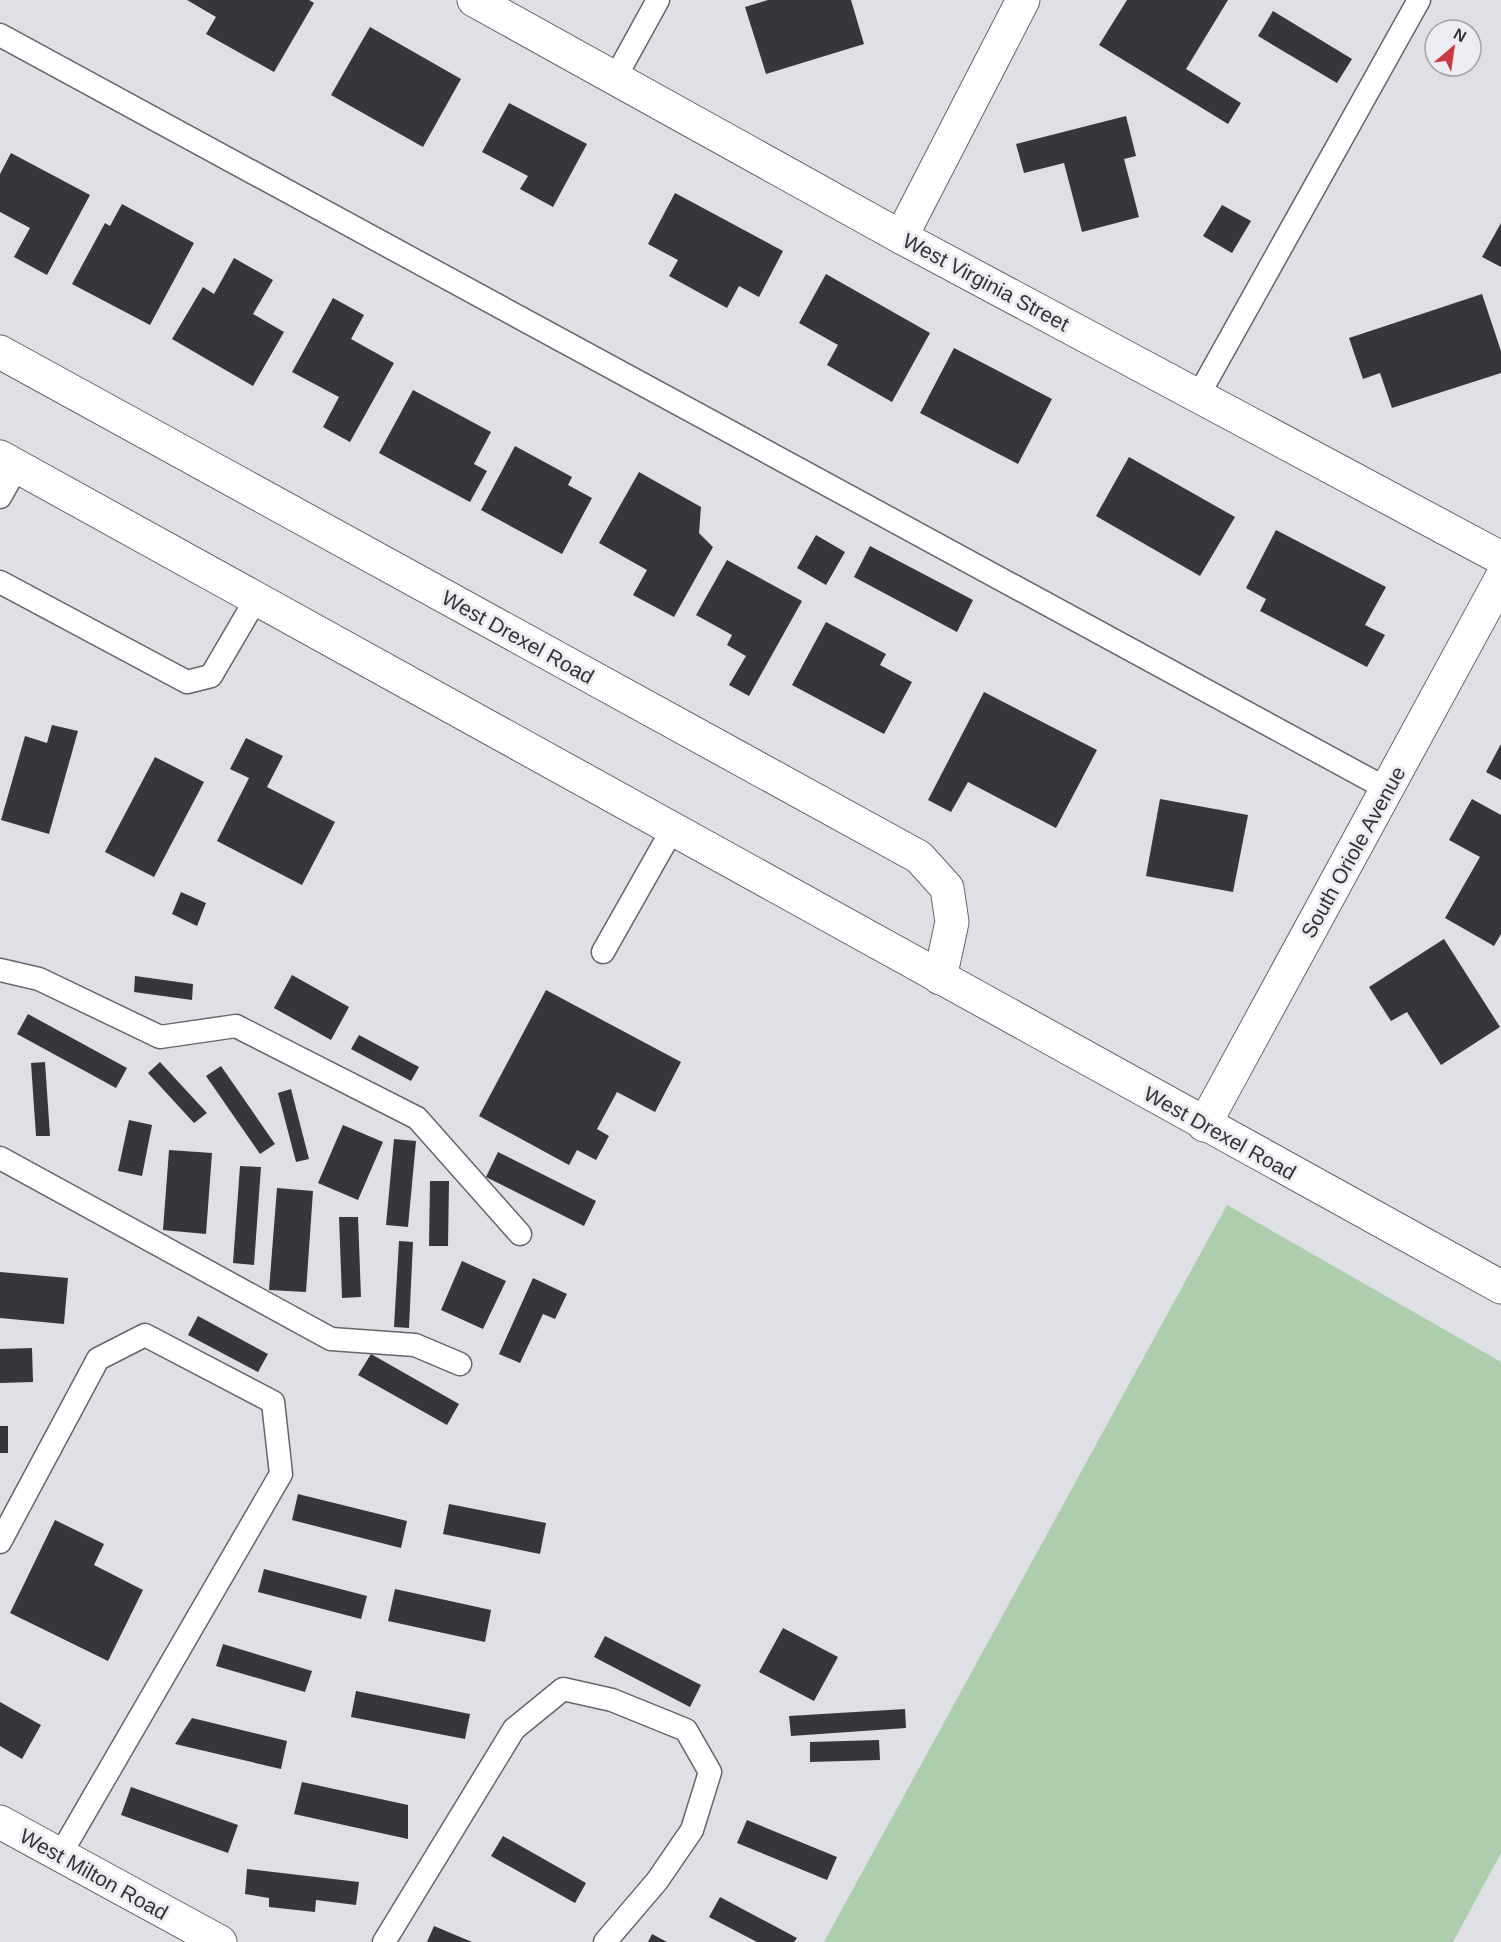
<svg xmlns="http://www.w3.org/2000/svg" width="1501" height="1942" font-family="Arial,sans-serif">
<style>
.green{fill:#acceac}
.building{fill:#37363b}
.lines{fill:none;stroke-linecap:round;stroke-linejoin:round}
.service-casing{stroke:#65666b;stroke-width:25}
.minor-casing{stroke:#65666b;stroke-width:35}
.tertiary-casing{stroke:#65666b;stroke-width:35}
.service{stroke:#fff;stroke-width:22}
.minor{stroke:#fff;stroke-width:33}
.tertiary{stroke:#fff;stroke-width:33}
.labels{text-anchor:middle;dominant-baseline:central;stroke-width:6;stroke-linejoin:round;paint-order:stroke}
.street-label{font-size:21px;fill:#333335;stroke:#ececf3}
</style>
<rect width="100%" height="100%" fill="#dfdfe6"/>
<!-- green -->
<polygon class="green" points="1227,1205 1501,1362 1501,1853 1453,1942 824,1942"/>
<!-- building -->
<g class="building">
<polygon points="187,0 309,0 314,3 274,72 206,34 216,17"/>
<polygon points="768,0 851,0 864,44 766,74 745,7"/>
<polygon points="1127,0 1228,0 1186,69 1241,103 1228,124 1099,45"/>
<polygon points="1273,11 1352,59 1337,83 1258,36"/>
<polygon points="370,27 461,79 423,147 331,95"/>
<polygon points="509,103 587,144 553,207 520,189 528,176 482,152"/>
<polygon points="1126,116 1136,156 1124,159 1139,217 1082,232 1064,163 1024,173 1016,144"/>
<polygon points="11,153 90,195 47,275 14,257 30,228 0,212 0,174"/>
<polygon points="675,193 783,251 759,297 739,286 727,308 669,276 678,260 648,244"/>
<polygon points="122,204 194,243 150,325 72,284 105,223 110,226"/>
<polygon points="1222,205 1251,221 1232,253 1203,236"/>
<polygon points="1501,223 1501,267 1482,257"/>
<polygon points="234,258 273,280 253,314 284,332 253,386 172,339 203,287 214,294"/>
<polygon points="826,274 930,333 892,402 827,365 838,345 799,323"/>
<polygon points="1482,294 1501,351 1501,373 1392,408 1380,373 1363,379 1349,338"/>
<polygon points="333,298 364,315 351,339 394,363 350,442 323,427 339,397 292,372"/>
<polygon points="954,348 1052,399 1018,464 920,413"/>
<polygon points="413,390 491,432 474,464 487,471 470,502 379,453"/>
<polygon points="515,446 572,477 568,485 592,498 562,554 481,510"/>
<polygon points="1129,457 1235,517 1200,576 1096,516"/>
<polygon points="639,472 701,507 699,533 713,547 674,617 633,595 647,570 599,543"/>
<polygon points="1276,530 1386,587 1365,625 1385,635 1367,667 1260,611 1266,599 1246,588"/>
<polygon points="816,535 845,552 826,585 797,568"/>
<polygon points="870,546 973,600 957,632 854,577"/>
<polygon points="727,560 802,601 749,696 729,685 746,656 727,645 732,635 696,615"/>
<polygon points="826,622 886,654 880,665 912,682 884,734 792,685"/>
<polygon points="984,692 1097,750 1056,828 968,782 951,812 928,800"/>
<polygon points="52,725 78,731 49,834 1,820 25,736 47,743"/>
<polygon points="246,738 283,756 267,787 335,822 302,885 217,841 249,778 230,769"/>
<polygon points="1501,744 1501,780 1486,772"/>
<polygon points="155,757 204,782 154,877 105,852"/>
<polygon points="1160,799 1248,815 1233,892 1146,876"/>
<polygon points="1472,799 1501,815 1501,934 1494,946 1445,918 1480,857 1449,840"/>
<polygon points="181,892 206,903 197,926 172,914"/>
<polygon points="1444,939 1500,1027 1441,1065 1407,1012 1391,1021 1369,987"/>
<polygon points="292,975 349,1007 331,1040 274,1008"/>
<polygon points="135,976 193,984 192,1000 134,992"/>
<polygon points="546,990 681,1062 655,1112 617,1092 597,1129 609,1136 596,1160 577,1150 569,1165 479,1116"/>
<polygon points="28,1014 127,1068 116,1088 17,1034"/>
<polygon points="359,1035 419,1067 411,1081 351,1049"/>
<polygon points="45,1062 50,1136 36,1136 31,1063"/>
<polygon points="160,1062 207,1113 194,1123 148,1073"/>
<polygon points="221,1066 275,1144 260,1154 206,1076"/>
<polygon points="291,1089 309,1159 296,1162 278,1093"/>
<polygon points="129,1120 152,1125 142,1176 118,1171"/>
<polygon points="343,1125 383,1142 358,1200 318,1183"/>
<polygon points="394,1139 416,1141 408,1227 386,1225"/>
<polygon points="169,1150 212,1153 206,1234 163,1230"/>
<polygon points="498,1152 596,1201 584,1226 486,1177"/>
<polygon points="240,1166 261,1167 254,1265 233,1263"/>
<polygon points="430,1181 449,1181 448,1246 429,1246"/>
<polygon points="277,1188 313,1191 306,1292 269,1290"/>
<polygon points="339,1217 358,1217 361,1297 342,1298"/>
<polygon points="399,1241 413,1242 409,1328 394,1327"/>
<polygon points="462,1261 506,1281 483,1329 441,1310"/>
<polygon points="0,1272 68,1278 64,1324 0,1318"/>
<polygon points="533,1278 567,1294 555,1319 543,1314 520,1363 499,1354"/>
<polygon points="198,1316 268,1354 258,1372 188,1335"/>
<polygon points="32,1348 33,1382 0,1383 0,1349"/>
<polygon points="371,1354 459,1404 447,1425 358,1375"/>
<rect x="0" y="1426" width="8" height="27"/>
<polygon points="298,1494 407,1521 401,1548 292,1520"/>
<polygon points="449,1504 546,1523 540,1554 443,1534"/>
<polygon points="55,1520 104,1544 94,1565 143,1590 108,1661 10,1613"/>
<polygon points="264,1569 367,1596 361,1619 258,1592"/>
<polygon points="395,1589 491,1610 485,1642 388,1621"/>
<polygon points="783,1628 838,1657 814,1701 759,1672"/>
<polygon points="605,1636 701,1685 690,1707 594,1657"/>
<polygon points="223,1644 312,1671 305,1692 216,1666"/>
<polygon points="356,1691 470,1714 465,1739 351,1717"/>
<polygon points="0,1702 41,1725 22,1759 0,1746"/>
<polygon points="905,1709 906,1728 791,1736 789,1716"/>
<polygon points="192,1718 287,1741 281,1769 175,1744"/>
<polygon points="879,1740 880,1760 810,1762 810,1742"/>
<polygon points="302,1782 408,1805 408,1839 294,1814"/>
<polygon points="131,1787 238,1825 228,1853 121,1815"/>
<polygon points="747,1820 837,1857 827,1880 737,1843"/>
<polygon points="503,1836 586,1883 575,1903 491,1856"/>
<polygon points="247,1869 359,1882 356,1905 316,1900 315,1912 269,1907 269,1898 245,1894"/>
<polygon points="720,1897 797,1938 794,1942 757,1942 709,1917"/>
<polygon points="434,1926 472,1942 427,1942"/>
<polygon points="652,1934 667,1942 648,1942"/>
</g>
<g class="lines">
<!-- service casing -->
<g class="service-casing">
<g id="service">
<polyline points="0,35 1387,789"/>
<polyline points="615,78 658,0"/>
<polyline points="1198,396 1419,0"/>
<polyline points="0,497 17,467"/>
<polyline points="0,582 187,682 211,676 256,599"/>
<polyline points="603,952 672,830"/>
<polyline points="0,970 39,979 160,1037 236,1026 417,1118 520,1234"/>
<polyline points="0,1158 331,1339 415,1345 460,1364"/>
<polyline points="0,1542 98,1359 145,1335 273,1402 281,1474 60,1855"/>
<polyline points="384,1942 514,1729 563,1689 612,1700 686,1730 710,1772 692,1830 657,1881 605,1942"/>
</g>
</g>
<!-- minor casing -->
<g class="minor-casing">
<g id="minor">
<polyline points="474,0 901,237 1501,558"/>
<polyline points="901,237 1023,0"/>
<polyline points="0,352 919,857 947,888 952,922 940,978"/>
<polyline points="1204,1125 1501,579"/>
<polyline points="0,1822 220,1942"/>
</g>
</g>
<!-- tertiary casing -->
<g class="tertiary-casing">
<polyline id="tertiary" points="0,457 1501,1287"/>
</g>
<!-- service -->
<use href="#service" class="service"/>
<!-- minor -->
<use href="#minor" class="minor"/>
<!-- tertiary -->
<use href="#tertiary" class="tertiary"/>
</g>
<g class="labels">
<!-- street labels -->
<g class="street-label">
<text transform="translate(986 282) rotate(28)">West Virginia Street</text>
<text transform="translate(518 637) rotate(29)">West Drexel Road</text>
<text transform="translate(1353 852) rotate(-61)">South Oriole Avenue</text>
<text transform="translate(1220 1133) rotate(29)">West Drexel Road</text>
<text transform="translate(94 1874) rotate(29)">West Milton Road</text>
</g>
</g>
<!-- north arrow -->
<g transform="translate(1453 48) rotate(29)"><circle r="28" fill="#ececf3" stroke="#a2a2a7" stroke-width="1.5"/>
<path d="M0-4.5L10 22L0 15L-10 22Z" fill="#c93942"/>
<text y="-9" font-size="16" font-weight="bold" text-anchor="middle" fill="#333335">N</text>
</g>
</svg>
